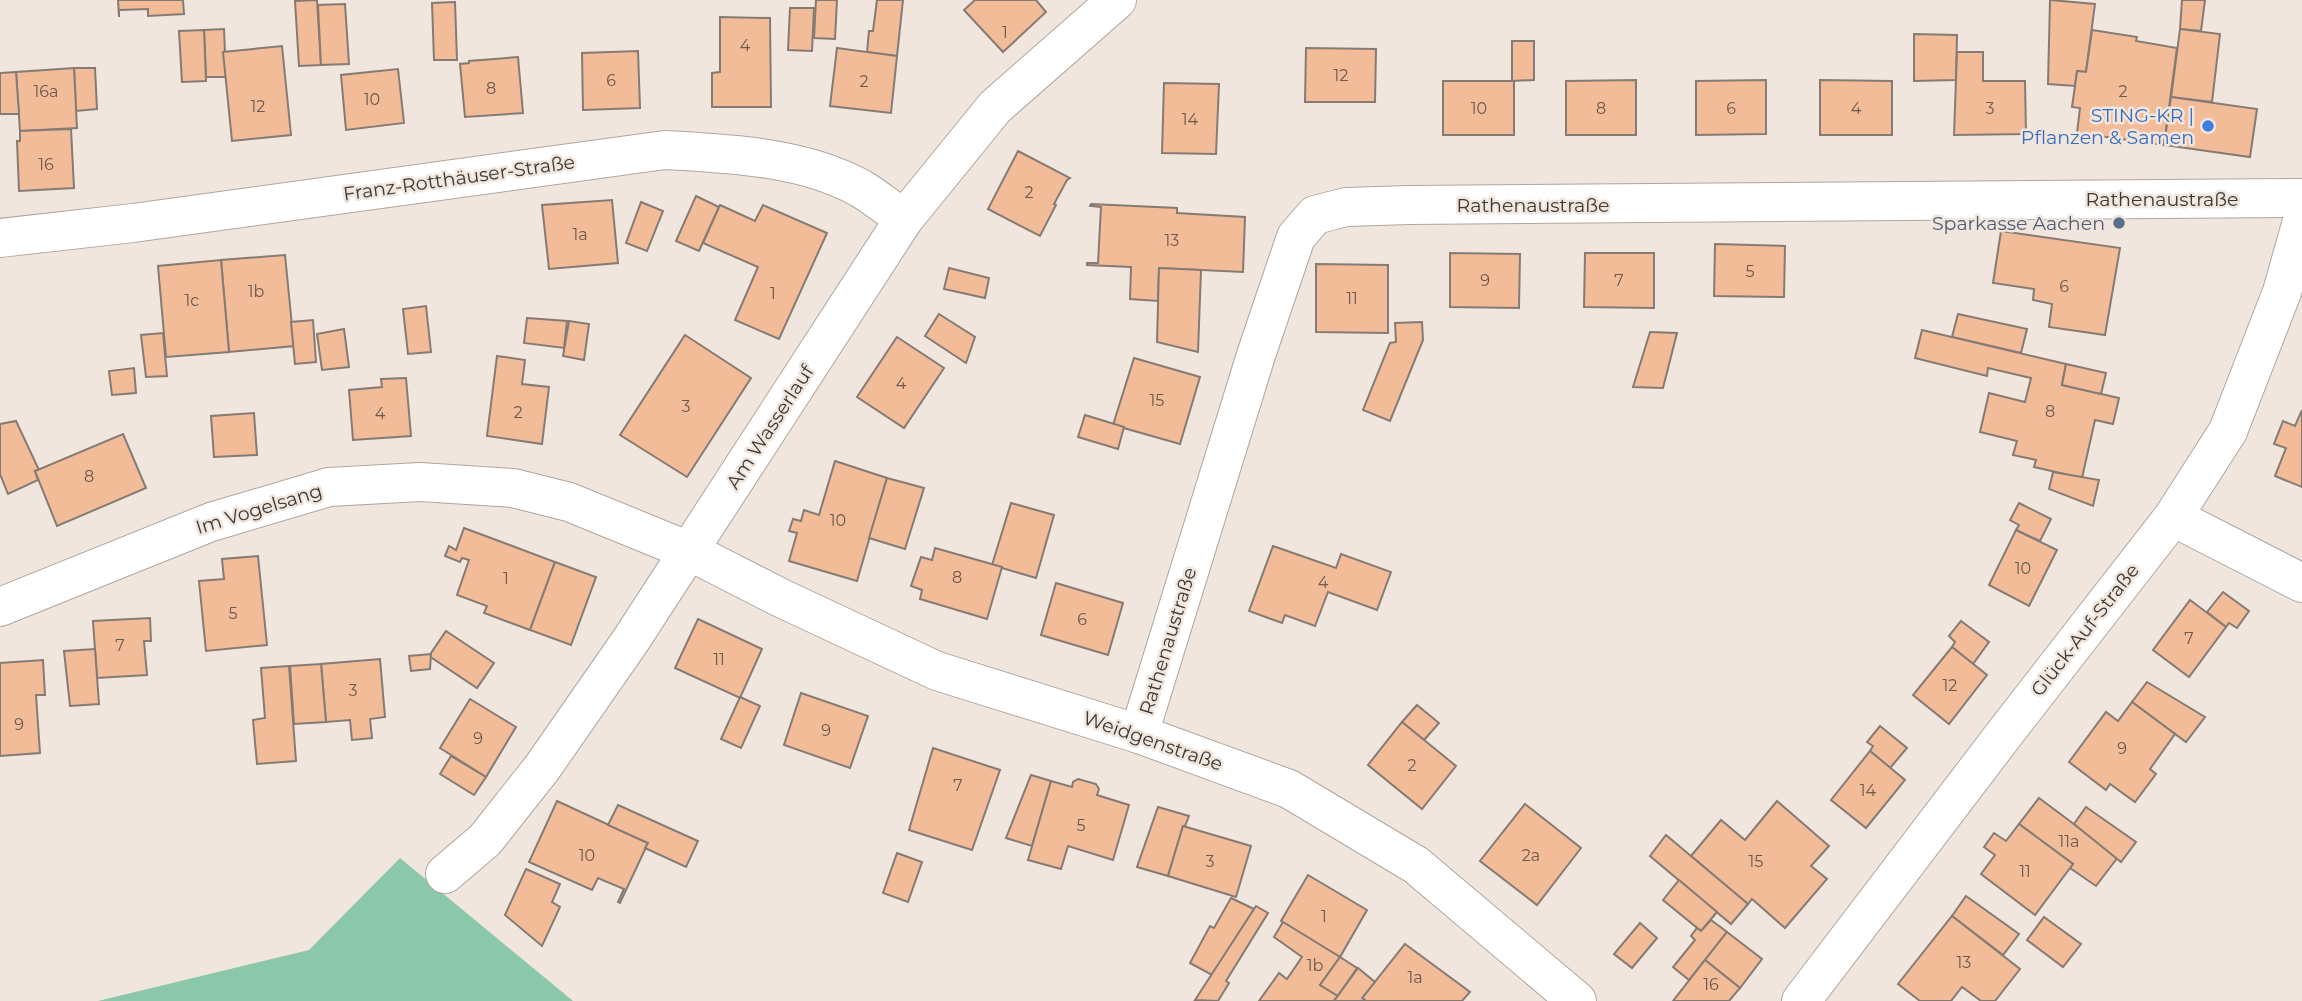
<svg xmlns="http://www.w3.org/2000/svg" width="2302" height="1001" font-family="Montserrat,sans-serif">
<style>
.green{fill:#8ac7ab}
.building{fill:#f3bc99;stroke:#867b74;stroke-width:2}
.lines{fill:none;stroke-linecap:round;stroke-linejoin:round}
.street-casing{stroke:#afa69d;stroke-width:40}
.street{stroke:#fff;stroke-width:38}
.shop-dot{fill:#3f7fe0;stroke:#f1e6dd;stroke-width:2.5}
.service-dot{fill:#5c6f8a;stroke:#f1e6dd;stroke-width:2.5}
.labels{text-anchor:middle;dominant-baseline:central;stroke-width:5;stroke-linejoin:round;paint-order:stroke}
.number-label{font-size:16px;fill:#6a594d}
.shop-label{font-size:19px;fill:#366cbe;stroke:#f1e6dd;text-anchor:end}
.street-label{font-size:19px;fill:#3c3834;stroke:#f1e6dd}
.service-label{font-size:19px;fill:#4e5e75;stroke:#f1e6dd;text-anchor:end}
</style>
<rect width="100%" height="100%" fill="#f1e6dd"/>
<!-- green -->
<polygon class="green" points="400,858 573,1001 98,1001 309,950"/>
<!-- building -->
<g class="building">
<polygon points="118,0 183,0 184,14 148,16 148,9 119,10 119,17"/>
<polygon points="317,0 321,65 299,66 295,1"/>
<polygon points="816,0 837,0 835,39 814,38"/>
<polygon points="877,0 903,0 897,56 867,52 869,31 873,31"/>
<polygon points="975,0 1036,0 1046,12 1003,52 964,10"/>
<polygon points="2050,0 2095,4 2086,72 2077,71 2075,86 2048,84"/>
<polygon points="2182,0 2205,0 2201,31 2180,29"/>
<polygon points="455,2 457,60 434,60 432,3"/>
<polygon points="345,4 349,64 321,65 318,5"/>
<polygon points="790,8 814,8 812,51 788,50"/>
<polygon points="720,17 770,18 771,107 712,107 712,73 720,72"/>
<polygon points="224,29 226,77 206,77 204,30"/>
<polygon points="2180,29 2220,34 2212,102 2171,97"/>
<polygon points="204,30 206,81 182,82 179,31"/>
<polygon points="2092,30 2137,37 2136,41 2177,48 2164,145 2077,133 2080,108 2072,107 2075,86 2077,71 2086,72"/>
<polygon points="1914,34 1957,35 1956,80 1914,81"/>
<polygon points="1512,41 1534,41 1534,80 1512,81"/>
<polygon points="282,46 291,135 232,141 223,52"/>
<polygon points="837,48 897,56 891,113 830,106"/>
<polygon points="1306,48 1376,49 1375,102 1305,102"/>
<polygon points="638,51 640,108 583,110 582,53"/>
<polygon points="1957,52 1983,52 1983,81 2025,81 2026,134 1954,135"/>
<polygon points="518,57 523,113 465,117 460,64 469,63 469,61"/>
<polygon points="74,68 95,68 97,109 76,111"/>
<polygon points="74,68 77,128 20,131 16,72"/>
<polygon points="398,69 404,123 346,130 341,75"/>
<polygon points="16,72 19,114 0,114 0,73"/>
<polygon points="1636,80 1636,135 1566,135 1566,81"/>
<polygon points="1766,80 1766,134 1696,135 1696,81"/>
<polygon points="1820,80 1892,81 1892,135 1820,135"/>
<rect x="1443" y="81" width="71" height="54"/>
<polygon points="1164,83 1219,84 1216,154 1162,153"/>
<polygon points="2171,97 2257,109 2250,157 2164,145"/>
<polygon points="71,129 74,188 19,191 17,141 20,141 20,131"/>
<polygon points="1018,151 1070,178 1067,180 1054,204 1056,205 1040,236 988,209"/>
<polygon points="696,196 719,207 699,251 676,241"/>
<polygon points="612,200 618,263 549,269 542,205"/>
<polygon points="641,202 663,211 647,251 626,243"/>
<polygon points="1091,204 1177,208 1177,213 1245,217 1243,272 1159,268 1158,301 1130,299 1131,267 1087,265 1087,263 1098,263 1101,207 1090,206"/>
<polygon points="720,205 755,221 763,205 827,233 779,339 735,320 758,267 703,243"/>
<polygon points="2001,231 2120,248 2105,335 2049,327 2052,304 2033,300 2034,289 1993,283"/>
<polygon points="1715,244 1785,246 1784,297 1714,296"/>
<polygon points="1450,253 1520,254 1519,308 1450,307"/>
<polygon points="1585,253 1654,253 1654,308 1584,307"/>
<polygon points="285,255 294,346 229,352 221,260"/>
<polygon points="221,260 229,352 166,357 158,266"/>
<polygon points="1316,264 1388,265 1388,333 1316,332"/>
<polygon points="949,268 989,278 985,298 944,289"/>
<polygon points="1159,268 1201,270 1198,352 1157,342"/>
<polygon points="426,306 431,352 408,354 403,309"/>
<polygon points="939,314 975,337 966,363 925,336"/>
<polygon points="1958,314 2027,329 2021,353 1952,337"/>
<polygon points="527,318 567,321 564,348 524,343"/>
<polygon points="313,320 316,362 295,364 291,322"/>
<polygon points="569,321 589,324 584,360 563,356"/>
<polygon points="1422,322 1423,340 1390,421 1363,410 1390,343 1396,342 1395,323"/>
<polygon points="344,329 349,367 322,370 317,334"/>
<polygon points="1922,330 2066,364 2062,385 2119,398 2113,424 2095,420 2082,478 2034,467 2036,460 2013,455 2017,441 1980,432 1989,393 2025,402 2031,378 1988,368 1987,376 1915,358"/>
<polygon points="1650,332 1677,333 1663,388 1633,387"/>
<polygon points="163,333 167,376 146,377 141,335"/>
<polygon points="685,335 751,378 687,477 620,435"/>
<polygon points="897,337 944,368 904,428 857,397"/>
<polygon points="497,356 525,360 522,384 549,387 542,444 487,436"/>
<polygon points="1134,358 1200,377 1180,444 1113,425"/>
<polygon points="2066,364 2106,373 2101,394 2062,385"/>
<polygon points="134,368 136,393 112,395 109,371"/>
<polygon points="406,378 411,436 353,440 349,390 382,387 381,379"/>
<polygon points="2302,410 2302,487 2275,476 2286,448 2274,444 2283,421 2295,426"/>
<polygon points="254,413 257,455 214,457 211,416"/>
<polygon points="1085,415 1124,427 1118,449 1078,437"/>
<polygon points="16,421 39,470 35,471 38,480 8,494 0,474 0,424"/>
<polygon points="123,434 146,488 57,526 35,471"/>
<polygon points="835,461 887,478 857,581 789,561 797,533 789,531 793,519 801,521 804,510 819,515"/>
<polygon points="2053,472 2099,480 2093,506 2049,489"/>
<polygon points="887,478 924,488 905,549 869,538"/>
<polygon points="1011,503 1054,515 1036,578 992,565"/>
<polygon points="2019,503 2051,519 2040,541 2016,530 2019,525 2010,520"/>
<polygon points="464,528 555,562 530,630 484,613 487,606 457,595 469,560 462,558 460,562 445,556 449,546 456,550"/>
<polygon points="2016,530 2057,550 2029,606 1989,585"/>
<polygon points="1273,546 1336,568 1341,554 1391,572 1377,610 1328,592 1315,626 1285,615 1282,623 1249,611"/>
<polygon points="935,548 1002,567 987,619 920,599 922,590 911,586 921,557 932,560"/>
<polygon points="258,556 267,645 206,651 199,581 224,579 222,559"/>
<polygon points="555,562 596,577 571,645 530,630"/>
<polygon points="1056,583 1123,603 1108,655 1041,635"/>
<polygon points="2223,592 2249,611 2237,628 2229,623 2226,627 2207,612"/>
<polygon points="2190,600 2226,627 2189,677 2153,650"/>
<polygon points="150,618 151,641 144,641 147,675 97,678 93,621"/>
<polygon points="698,619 762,649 740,698 675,668"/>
<polygon points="1961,621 1989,642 1973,664 1952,647 1955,642 1949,636"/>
<polygon points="446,631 494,663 477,688 429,656"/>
<polygon points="1952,647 1987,675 1949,724 1913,695"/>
<polygon points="95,649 99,704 70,706 64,651"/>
<polygon points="431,654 430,669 411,671 409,656"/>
<polygon points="380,659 385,717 370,719 372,738 352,740 350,720 326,722 321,664"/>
<polygon points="43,660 45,695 36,695 40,753 0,756 0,663"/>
<polygon points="321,664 326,722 294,724 290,666"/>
<polygon points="289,666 296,761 257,764 253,720 265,718 261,668"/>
<polygon points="2147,682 2205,717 2186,742 2132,702"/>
<polygon points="801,693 868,716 850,768 784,745"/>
<polygon points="740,697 760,706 741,748 721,739"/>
<polygon points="470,699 516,727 486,777 440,748"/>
<polygon points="2132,702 2175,734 2150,769 2156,774 2135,802 2110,784 2106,790 2069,762 2106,712 2118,721"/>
<polygon points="1417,705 1439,723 1424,740 1402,722"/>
<polygon points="1402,722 1456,766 1422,809 1368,765"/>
<polygon points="1880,726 1907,748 1890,768 1870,751 1873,746 1867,742"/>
<polygon points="933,748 1000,770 972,850 909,830"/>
<polygon points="1870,751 1905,780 1866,828 1831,800"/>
<polygon points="451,756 486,777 474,795 440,774"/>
<polygon points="1031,775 1051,781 1032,846 1006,838"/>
<polygon points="1078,779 1096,784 1099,789 1097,795 1129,805 1113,860 1068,846 1061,869 1028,860 1051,781 1072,787 1073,782"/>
<polygon points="2039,798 2118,857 2096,886 2070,868 2073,864 2019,824"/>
<polygon points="557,801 648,843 620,903 618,902 624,889 598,878 592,890 529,862"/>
<polygon points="1777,801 1829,846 1811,866 1827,879 1785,928 1752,899 1748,904 1691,856 1721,820 1745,840"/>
<polygon points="1525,804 1581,848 1537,905 1480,861"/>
<polygon points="618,805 698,841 686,867 645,848 648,843 608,825"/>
<polygon points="1158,807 1189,816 1185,826 1183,826 1168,876 1137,867"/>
<polygon points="2086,807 2136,842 2121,862 2074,824"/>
<polygon points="2019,824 2073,864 2035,915 1981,874 1995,855 1984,847 1994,833 2006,841"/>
<polygon points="1183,826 1251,846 1236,897 1168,876"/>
<polygon points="1666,835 1748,904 1731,924 1650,856"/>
<polygon points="897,853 922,862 908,902 883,893"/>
<polygon points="526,869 560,884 552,902 560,907 542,946 505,915"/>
<polygon points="1308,875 1367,910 1340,957 1281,921"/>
<polygon points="1679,880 1717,912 1701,931 1663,900"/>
<polygon points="1966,896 2019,934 2003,955 1952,916"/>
<polygon points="1231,898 1254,909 1212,975 1190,963 1210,926 1214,928"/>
<polygon points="1256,906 1268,913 1226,981 1229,983 1218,1001 1195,1000"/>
<polygon points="1952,916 2020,969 1995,1001 1981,1001 1962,987 1951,1001 1920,1001 1898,984"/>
<polygon points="2044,917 2081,944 2063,967 2027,940"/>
<polygon points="1711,920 1727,932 1689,980 1673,967 1695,940 1691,936 1697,928 1701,931"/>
<polygon points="1283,922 1340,957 1320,985 1338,996 1334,1001 1259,1001 1279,973 1287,979 1302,957 1274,937"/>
<polygon points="1640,923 1657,938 1632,968 1614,954"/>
<polygon points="1727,932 1762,959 1740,988 1705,960"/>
<polygon points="1405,944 1470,992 1462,1001 1366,1001 1362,998"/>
<polygon points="1340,957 1357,968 1338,996 1320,985"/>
<polygon points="1705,960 1740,988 1729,1001 1673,1001"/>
<polygon points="1358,968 1375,982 1362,998 1366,1001 1334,1001"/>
</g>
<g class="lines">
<!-- street casing -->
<g class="street-casing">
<g id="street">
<path d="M0,238L133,223L665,150C730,154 801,156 860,188C875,197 890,209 904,219"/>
<polyline points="2173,517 2302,583"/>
<polyline points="0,607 211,522 329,487 420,482 513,488 569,502 689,551 781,598 937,671 1139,734 1289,789 1416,865 1577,1001"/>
<polyline points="1139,734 1256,355 1296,237 1315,215 1346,207 1409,205 2302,198"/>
<polyline points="445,874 485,840 542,768 631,640 904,219 995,107 1117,0"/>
<polyline points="1801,1001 2005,733 2173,517 2228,431 2282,292 2302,221"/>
</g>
</g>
<!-- street -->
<use href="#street" class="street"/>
</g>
<!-- markers -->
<circle class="shop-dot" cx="2208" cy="126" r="7"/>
<circle class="service-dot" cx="2119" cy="223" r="7"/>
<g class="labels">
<!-- number labels -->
<g class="number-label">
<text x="1005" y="32">1</text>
<text x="745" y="45">4</text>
<text x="1341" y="75">12</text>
<text x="611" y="80">6</text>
<text x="864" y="81">2</text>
<text x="491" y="88">8</text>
<text x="46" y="91">16a</text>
<text x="2123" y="91">2</text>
<text x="372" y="99">10</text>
<text x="258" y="106">12</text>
<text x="1479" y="108">10</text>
<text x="1601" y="108">8</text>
<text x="1731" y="108">6</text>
<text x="1856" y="108">4</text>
<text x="1990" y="108">3</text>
<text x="1190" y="119">14</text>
<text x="46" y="164">16</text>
<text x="1029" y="192">2</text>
<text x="580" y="234">1a</text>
<text x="1172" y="240">13</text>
<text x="1750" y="271">5</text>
<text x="1485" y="280">9</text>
<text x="1619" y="280">7</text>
<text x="2064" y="286">6</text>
<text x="256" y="291">1b</text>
<text x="773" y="293">1</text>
<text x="1352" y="298">11</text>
<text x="192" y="300">1c</text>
<text x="901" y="383">4</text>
<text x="1157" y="400">15</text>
<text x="686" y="406">3</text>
<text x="2050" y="411">8</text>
<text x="518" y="412">2</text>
<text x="380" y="413">4</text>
<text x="89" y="476">8</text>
<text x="838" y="520">10</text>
<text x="2023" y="568">10</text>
<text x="957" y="577">8</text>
<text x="506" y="578">1</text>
<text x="1323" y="582">4</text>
<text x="233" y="613">5</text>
<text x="1082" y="619">6</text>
<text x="2189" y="638">7</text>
<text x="120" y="645">7</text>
<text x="719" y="659">11</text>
<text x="1950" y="685">12</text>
<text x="353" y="690">3</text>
<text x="19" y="724">9</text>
<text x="826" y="730">9</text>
<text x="478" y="738">9</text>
<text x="2122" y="748">9</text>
<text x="1412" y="765">2</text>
<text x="958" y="785">7</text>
<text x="1868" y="790">14</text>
<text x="1081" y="825">5</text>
<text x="2069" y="841">11a</text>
<text x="587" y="855">10</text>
<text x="1531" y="855">2a</text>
<text x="1210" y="861">3</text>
<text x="1756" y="861">15</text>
<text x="2025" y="871">11</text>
<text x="1324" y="916">1</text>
<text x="1964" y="962">13</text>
<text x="1315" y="965">1b</text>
<text x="1415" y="977">1a</text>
<text x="1711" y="984">16</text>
</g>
<!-- shop labels -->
<g class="shop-label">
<text x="2194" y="115">STING-KR |<tspan x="2194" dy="22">Pflanzen &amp; Samen</tspan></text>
</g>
<!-- street labels -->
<g class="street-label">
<text transform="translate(459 178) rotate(-8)">Franz-Rotthäuser-Straße</text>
<text x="2162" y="199">Rathenaustraße</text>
<text x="1533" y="205">Rathenaustraße</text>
<text transform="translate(770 427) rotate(-57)">Am Wasserlauf</text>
<text transform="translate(259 509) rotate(-17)">Im Vogelsang</text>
<text transform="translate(2085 630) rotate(-52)">Glück-Auf-Straße</text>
<text transform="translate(1168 641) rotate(-73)">Rathenaustraße</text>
<text transform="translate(1153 741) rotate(19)">Weidgenstraße</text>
</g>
<!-- service labels -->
<g class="service-label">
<text x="2105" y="223">Sparkasse Aachen</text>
</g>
</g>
</svg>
